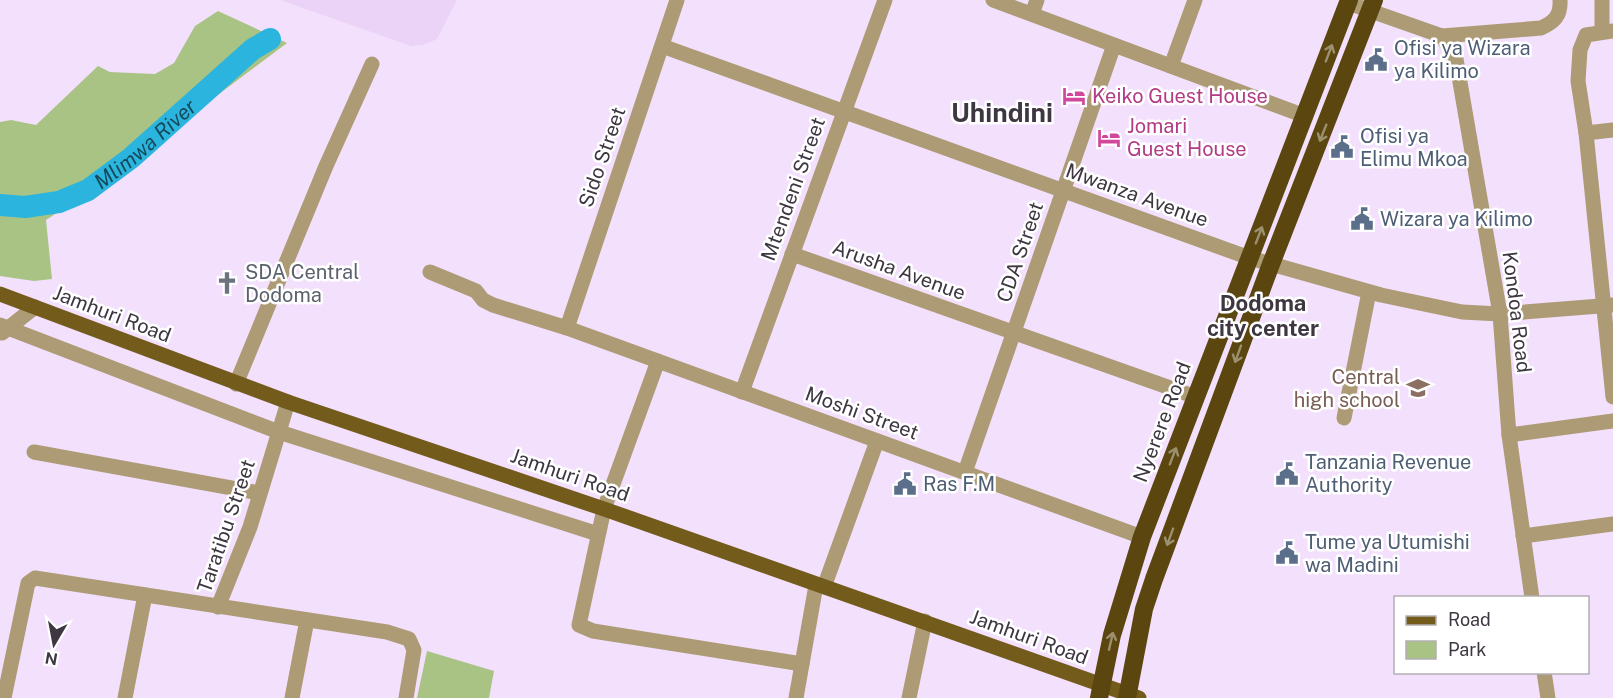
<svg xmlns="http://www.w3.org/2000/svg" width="1613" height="698" font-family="'Public Sans',sans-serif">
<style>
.built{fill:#ead3f6}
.green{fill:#a9c385}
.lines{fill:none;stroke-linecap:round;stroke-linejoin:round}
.river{stroke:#2bb5de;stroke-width:22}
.minor{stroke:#ac9b75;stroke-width:15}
.major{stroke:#735b1c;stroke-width:15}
.highway{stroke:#5a460e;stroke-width:18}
.oneway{stroke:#9c906e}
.labels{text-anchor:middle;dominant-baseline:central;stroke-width:5;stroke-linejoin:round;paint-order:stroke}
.service-label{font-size:20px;fill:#4e5e75;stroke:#fff;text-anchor:start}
.hotel-label{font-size:20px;fill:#b23c85;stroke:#fff;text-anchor:start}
.street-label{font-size:20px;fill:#3e3641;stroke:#fff}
.worship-label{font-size:20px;fill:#5b616d;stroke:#fff;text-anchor:start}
.education-label{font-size:20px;fill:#785e54;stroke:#fff;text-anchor:end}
.water-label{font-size:21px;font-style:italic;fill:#144a5b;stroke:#fff}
.quarter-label{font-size:22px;font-weight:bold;fill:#3e3641;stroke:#fff}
.district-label{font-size:26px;font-weight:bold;fill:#3e3641;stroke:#fff}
</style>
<rect width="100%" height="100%" fill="#f3e0fd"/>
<!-- built -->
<polygon class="built" points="280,0 457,0 437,39 423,45 411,46"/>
<!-- green -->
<g class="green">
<polygon points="218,11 287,43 203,106 152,151 46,220 52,279 34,281 0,276 0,122 11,120 36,125 98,66 110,72 155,74 174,63 195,26"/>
<polygon points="427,651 494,671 489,698 417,698"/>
</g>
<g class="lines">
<!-- river -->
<path class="river" id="s1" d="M0,205L25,207L59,202L88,190L131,158L253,49L270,39"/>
<!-- minor -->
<g class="minor">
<polyline points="993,0 1305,116"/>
<polyline points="1602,0 1602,32"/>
<path d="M1348,3L1442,36L1541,28C1554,22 1561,16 1560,0"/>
<polyline points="1032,14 1037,0"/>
<polyline points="1613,31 1586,35 1580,50 1578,81 1586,133 1613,397"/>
<polyline points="1442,36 1456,59 1500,314 1509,435 1532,598"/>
<polyline points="662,46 1250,258 1381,295 1462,312 1500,314 1613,305"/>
<polyline points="1171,66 1195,0"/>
<polyline points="1586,133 1613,130"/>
<polyline points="792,254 1196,397"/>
<polyline points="430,272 476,291 483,300 493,305 567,328 1142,537"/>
<polyline points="0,325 279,432 598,534"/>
<polyline points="567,328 677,0"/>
<polyline points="2,333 35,307"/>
<polyline points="658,361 604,509 579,625 593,631 802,664"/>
<polyline points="236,384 326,166 372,64"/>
<polyline points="742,392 885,0"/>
<polyline points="1344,418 1369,292"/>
<polyline points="1509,435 1613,421"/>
<polyline points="34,452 260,493"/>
<polyline points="965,472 1114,45"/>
<polyline points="1523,536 1613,524"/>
<polyline points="824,587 877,441"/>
<polyline points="218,607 250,527 288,402"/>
<polyline points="1544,672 1548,698"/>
<polyline points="4,698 28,583 35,578 387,632 409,639 414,650 406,698"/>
<polyline points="125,698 145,595"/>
<polyline points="292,698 307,620"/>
<polyline points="796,698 816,585"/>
<polyline points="909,698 925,621"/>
</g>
<!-- major -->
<polyline class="major" points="0,294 288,402 604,509 1139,698"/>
<!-- highway -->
<g class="highway">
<polyline points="1099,698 1112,635 1142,537 1349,0"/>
<polyline points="1127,698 1144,609 1154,579 1271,264 1374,0"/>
</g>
</g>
<!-- one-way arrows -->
<defs><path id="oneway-shaft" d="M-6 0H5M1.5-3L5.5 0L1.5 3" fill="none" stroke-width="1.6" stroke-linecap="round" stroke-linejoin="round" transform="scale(1.5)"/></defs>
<g class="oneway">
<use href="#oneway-shaft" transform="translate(1329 53) rotate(-69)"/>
<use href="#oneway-shaft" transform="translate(1323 133) rotate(112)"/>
<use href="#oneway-shaft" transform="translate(1259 235) rotate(-69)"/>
<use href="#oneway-shaft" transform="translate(1238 354) rotate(110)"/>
<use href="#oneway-shaft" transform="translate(1173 456) rotate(-69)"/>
<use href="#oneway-shaft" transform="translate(1170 537) rotate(110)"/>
<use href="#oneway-shaft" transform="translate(1111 641) rotate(-77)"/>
</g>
<!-- icons -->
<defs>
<g id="civic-bare" transform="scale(1.8)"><path d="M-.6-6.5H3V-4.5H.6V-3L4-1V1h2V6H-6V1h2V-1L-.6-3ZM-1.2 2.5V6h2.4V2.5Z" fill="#5c6f8a" stroke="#fff" stroke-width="2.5" paint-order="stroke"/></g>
<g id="hotel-bare" transform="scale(1.8)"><path d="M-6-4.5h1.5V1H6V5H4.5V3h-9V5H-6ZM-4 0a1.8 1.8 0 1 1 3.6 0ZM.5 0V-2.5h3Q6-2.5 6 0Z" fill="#d1479c" stroke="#fff" stroke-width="2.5" paint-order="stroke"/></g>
<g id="church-bare" transform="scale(1.8)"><path d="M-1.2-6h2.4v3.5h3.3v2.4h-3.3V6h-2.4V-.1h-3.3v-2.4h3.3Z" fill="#6b7280" stroke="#fff" stroke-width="2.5" paint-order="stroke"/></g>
<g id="school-bare" transform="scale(1.8)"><path d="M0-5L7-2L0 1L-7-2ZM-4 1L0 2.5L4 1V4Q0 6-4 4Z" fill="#8d6e63" stroke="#fff" stroke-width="2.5" paint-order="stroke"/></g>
</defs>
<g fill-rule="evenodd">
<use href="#civic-bare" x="1376" y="60"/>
<use href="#hotel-bare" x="1074" y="96"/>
<use href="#hotel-bare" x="1109" y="138"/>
<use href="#civic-bare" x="1342" y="147"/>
<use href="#civic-bare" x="1362" y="219"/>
<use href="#church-bare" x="227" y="283"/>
<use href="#school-bare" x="1418" y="388"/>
<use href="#civic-bare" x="1287" y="474"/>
<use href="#civic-bare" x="905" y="484"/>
<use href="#civic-bare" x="1287" y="553"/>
</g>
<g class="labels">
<!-- service labels -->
<g class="service-label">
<text x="1394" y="48">Ofisi ya Wizara<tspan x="1394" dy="23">ya Kilimo</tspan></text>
<text x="1360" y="136">Ofisi ya<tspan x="1360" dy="23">Elimu Mkoa</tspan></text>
<text x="1380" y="219">Wizara ya Kilimo</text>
<text x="1305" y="462">Tanzania Revenue<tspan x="1305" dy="23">Authority</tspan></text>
<text x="923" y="484">Ras F.M</text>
<text x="1305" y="542">Tume ya Utumishi<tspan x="1305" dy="23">wa Madini</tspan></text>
</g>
<!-- hotel labels -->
<g class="hotel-label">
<text x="1092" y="96">Keiko Guest House</text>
<text x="1127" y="126">Jomari<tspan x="1127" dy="23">Guest House</tspan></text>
</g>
<!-- street labels -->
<g class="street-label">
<text transform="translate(602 157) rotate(-71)">Sido Street</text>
<text transform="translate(793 189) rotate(-70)">Mtendeni Street</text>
<text transform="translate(1137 195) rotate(20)">Mwanza Avenue</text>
<text transform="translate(1020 252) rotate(-71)">CDA Street</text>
<text transform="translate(899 270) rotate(20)">Arusha Avenue</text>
<text transform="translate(1517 312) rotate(83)">Kondoa Road</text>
<text transform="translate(112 314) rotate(21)">Jamhuri Road</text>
<text transform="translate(862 413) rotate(20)">Moshi Street</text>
<text transform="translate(1162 422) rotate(-69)">Nyerere Road</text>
<text transform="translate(570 475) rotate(19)">Jamhuri Road</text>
<text transform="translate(226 526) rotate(-71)">Taratibu Street</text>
<text transform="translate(1029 637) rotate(20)">Jamhuri Road</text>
</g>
<!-- worship labels -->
<g class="worship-label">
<text x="245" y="272">SDA Central<tspan x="245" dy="23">Dodoma</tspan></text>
</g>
<!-- education labels -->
<g class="education-label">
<text x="1400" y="377">Central<tspan x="1400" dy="23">high school</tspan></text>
</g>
<!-- water labels -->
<g class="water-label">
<text stroke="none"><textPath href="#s1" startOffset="164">Mlimwa River</textPath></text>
</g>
<!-- quarter labels -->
<g class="quarter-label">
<text x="1263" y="303">Dodoma<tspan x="1263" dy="25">city center</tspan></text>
</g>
<!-- district labels -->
<g class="district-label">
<text x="1002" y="112">Uhindini</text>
</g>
</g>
<!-- legend -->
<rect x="1394" y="596" width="195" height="78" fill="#ffffff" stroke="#b2afb3" stroke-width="1.5"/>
<rect x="1406" y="616" width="30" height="9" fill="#735b1c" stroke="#b2afb3" stroke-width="1.5"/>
<text x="1448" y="626" font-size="18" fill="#3e3641">Road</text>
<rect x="1406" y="641" width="30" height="18" fill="#a9c385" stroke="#b2afb3" stroke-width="1.5"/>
<text x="1448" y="656" font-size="18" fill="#3e3641">Park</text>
<!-- north arrow -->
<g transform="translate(54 644) rotate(190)" stroke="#ffffff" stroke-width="4.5" paint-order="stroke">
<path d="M0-4.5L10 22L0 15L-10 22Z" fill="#3e3641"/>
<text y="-9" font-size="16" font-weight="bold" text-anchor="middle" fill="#3e3641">N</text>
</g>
</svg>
